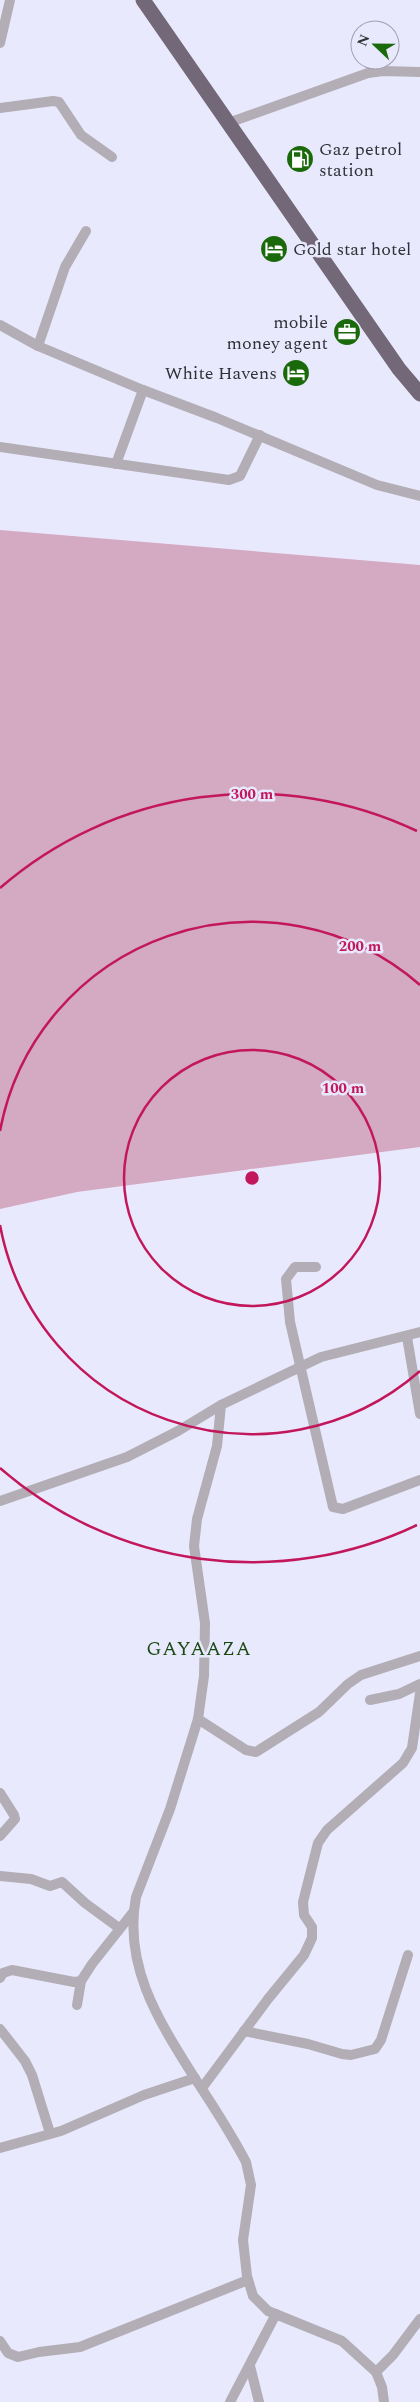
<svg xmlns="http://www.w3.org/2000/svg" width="420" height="2402" font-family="Spectral,serif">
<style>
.green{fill:#d4a9c2}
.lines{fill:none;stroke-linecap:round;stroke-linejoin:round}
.minor{stroke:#b3aeb5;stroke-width:10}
.highway{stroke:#726877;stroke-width:15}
.ring{fill:none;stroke:#c2185b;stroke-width:2.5}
.labels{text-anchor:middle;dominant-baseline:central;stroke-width:5;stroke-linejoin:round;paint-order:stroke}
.poi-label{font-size:18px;fill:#313138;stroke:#e9e9fd;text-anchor:start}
.quarter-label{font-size:20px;letter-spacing:1px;fill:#194912;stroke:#e9e9fd}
.centre{fill:#c2185b;stroke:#e9e9fd;stroke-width:2.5}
.ring-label{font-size:15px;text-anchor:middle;font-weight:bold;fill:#c2185b;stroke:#e9e9fd;stroke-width:5;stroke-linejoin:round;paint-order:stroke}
</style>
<rect width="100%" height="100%" fill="#e9e9fd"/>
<!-- green -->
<polygon class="green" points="0,530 420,565 420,1147 77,1192 0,1209"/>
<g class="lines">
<!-- minor -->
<g class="minor">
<polyline points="0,43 10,0"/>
<polyline points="0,108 53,101 59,102 81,135 112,157"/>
<polyline points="228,123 368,73 383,71 420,72"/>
<polyline points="0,325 38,346 143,390 217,418 377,485 420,496"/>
<polyline points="38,346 65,267 86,231"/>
<polyline points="0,447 229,480 240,476 260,435"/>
<polyline points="116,464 143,390"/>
<polyline points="316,1267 295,1267 286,1279 290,1322 333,1507 343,1509 420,1480"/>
<polyline points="407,1337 420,1414"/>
<path d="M221,1405L217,1446L197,1519L194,1546L205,1623L204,1676L198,1719L170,1809L136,1897C123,1966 159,2021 194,2077C212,2104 230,2132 246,2162L251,2185L243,2240L247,2276L253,2296L268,2311L342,2341L376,2372L382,2387L384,2402"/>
<polyline points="0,1501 127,1457 178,1431 221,1405 321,1357 420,1332"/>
<polyline points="370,1700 399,1694 420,1684"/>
<polyline points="198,1719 246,1750 256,1752 319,1712 348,1684 361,1675 420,1656"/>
<polyline points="0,1793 14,1815 15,1819 0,1836"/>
<polyline points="0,1876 31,1879 50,1886 62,1882 85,1903 119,1928"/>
<polyline points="0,1978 3,1973 12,1970 74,1982 81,1981 92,1964 134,1911"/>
<polyline points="77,2005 81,1981"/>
<polyline points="0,2029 25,2061 32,2075 50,2133"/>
<polyline points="244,2031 308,2044 342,2054 351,2055 375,2049 381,2040 408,1955"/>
<polyline points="202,2088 268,1999 304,1955 312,1938 312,1927 304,1915 303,1902 318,1843 327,1830 403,1763 412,1748 420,1693"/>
<polyline points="0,2148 61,2131 144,2095 195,2078"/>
<polyline points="0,2341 8,2353 18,2357 39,2352 80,2347 248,2280"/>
<polyline points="250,2366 259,2402"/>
<polyline points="376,2372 393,2355 420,2319"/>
<polyline points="230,2402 276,2314"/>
</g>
<!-- highway -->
<polyline class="highway" points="143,0 399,369 420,394"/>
</g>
<!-- distance rings -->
<g class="ring">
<circle cx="252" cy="1178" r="128"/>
<path d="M420 1371A256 256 0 0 1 0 1225M0 1131A256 256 0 0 1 420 985"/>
<path d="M417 1525A384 384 0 0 1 0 1468M0 888A384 384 0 0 1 417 831"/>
</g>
<!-- icons -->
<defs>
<g id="fuel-disc" transform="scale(1.4375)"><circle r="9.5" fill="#1a690b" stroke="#e9e9fd"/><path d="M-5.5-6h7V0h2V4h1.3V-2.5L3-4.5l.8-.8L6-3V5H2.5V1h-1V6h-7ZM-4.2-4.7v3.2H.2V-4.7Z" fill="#fff"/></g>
<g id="hotel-disc" transform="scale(1.4375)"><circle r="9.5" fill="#1a690b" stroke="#e9e9fd"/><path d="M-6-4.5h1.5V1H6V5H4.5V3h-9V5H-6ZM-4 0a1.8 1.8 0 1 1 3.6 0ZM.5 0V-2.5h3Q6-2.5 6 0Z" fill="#fff"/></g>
<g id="office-disc" transform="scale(1.4375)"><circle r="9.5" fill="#1a690b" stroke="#e9e9fd"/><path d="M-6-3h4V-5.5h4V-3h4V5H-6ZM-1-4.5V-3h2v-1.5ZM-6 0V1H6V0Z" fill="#fff"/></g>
</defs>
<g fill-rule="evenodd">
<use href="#fuel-disc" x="300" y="159"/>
<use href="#hotel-disc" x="274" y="249"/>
<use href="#office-disc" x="347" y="332"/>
<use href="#hotel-disc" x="296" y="373"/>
</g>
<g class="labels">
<!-- poi labels -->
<g class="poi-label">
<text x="319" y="149">Gaz petrol<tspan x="319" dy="21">station</tspan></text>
<text x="293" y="249">Gold star hotel</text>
<text x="328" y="322" text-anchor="end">mobile<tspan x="328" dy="21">money agent</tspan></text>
<text x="277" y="373" text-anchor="end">White Havens</text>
</g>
<!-- quarter labels -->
<g class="quarter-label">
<text x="199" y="1649">GAYAAZA</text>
</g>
</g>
<circle cx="252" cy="1178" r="8" class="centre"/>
<g class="ring-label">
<text x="252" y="799">300 m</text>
<text x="360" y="951">200 m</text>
<text x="343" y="1093">100 m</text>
</g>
<!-- north arrow -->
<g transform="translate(375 45) rotate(292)"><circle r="24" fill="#e9e9fd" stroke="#9f9fae"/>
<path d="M0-4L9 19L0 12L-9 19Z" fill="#1a690b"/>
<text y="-8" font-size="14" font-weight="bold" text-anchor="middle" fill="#313138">N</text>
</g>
</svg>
